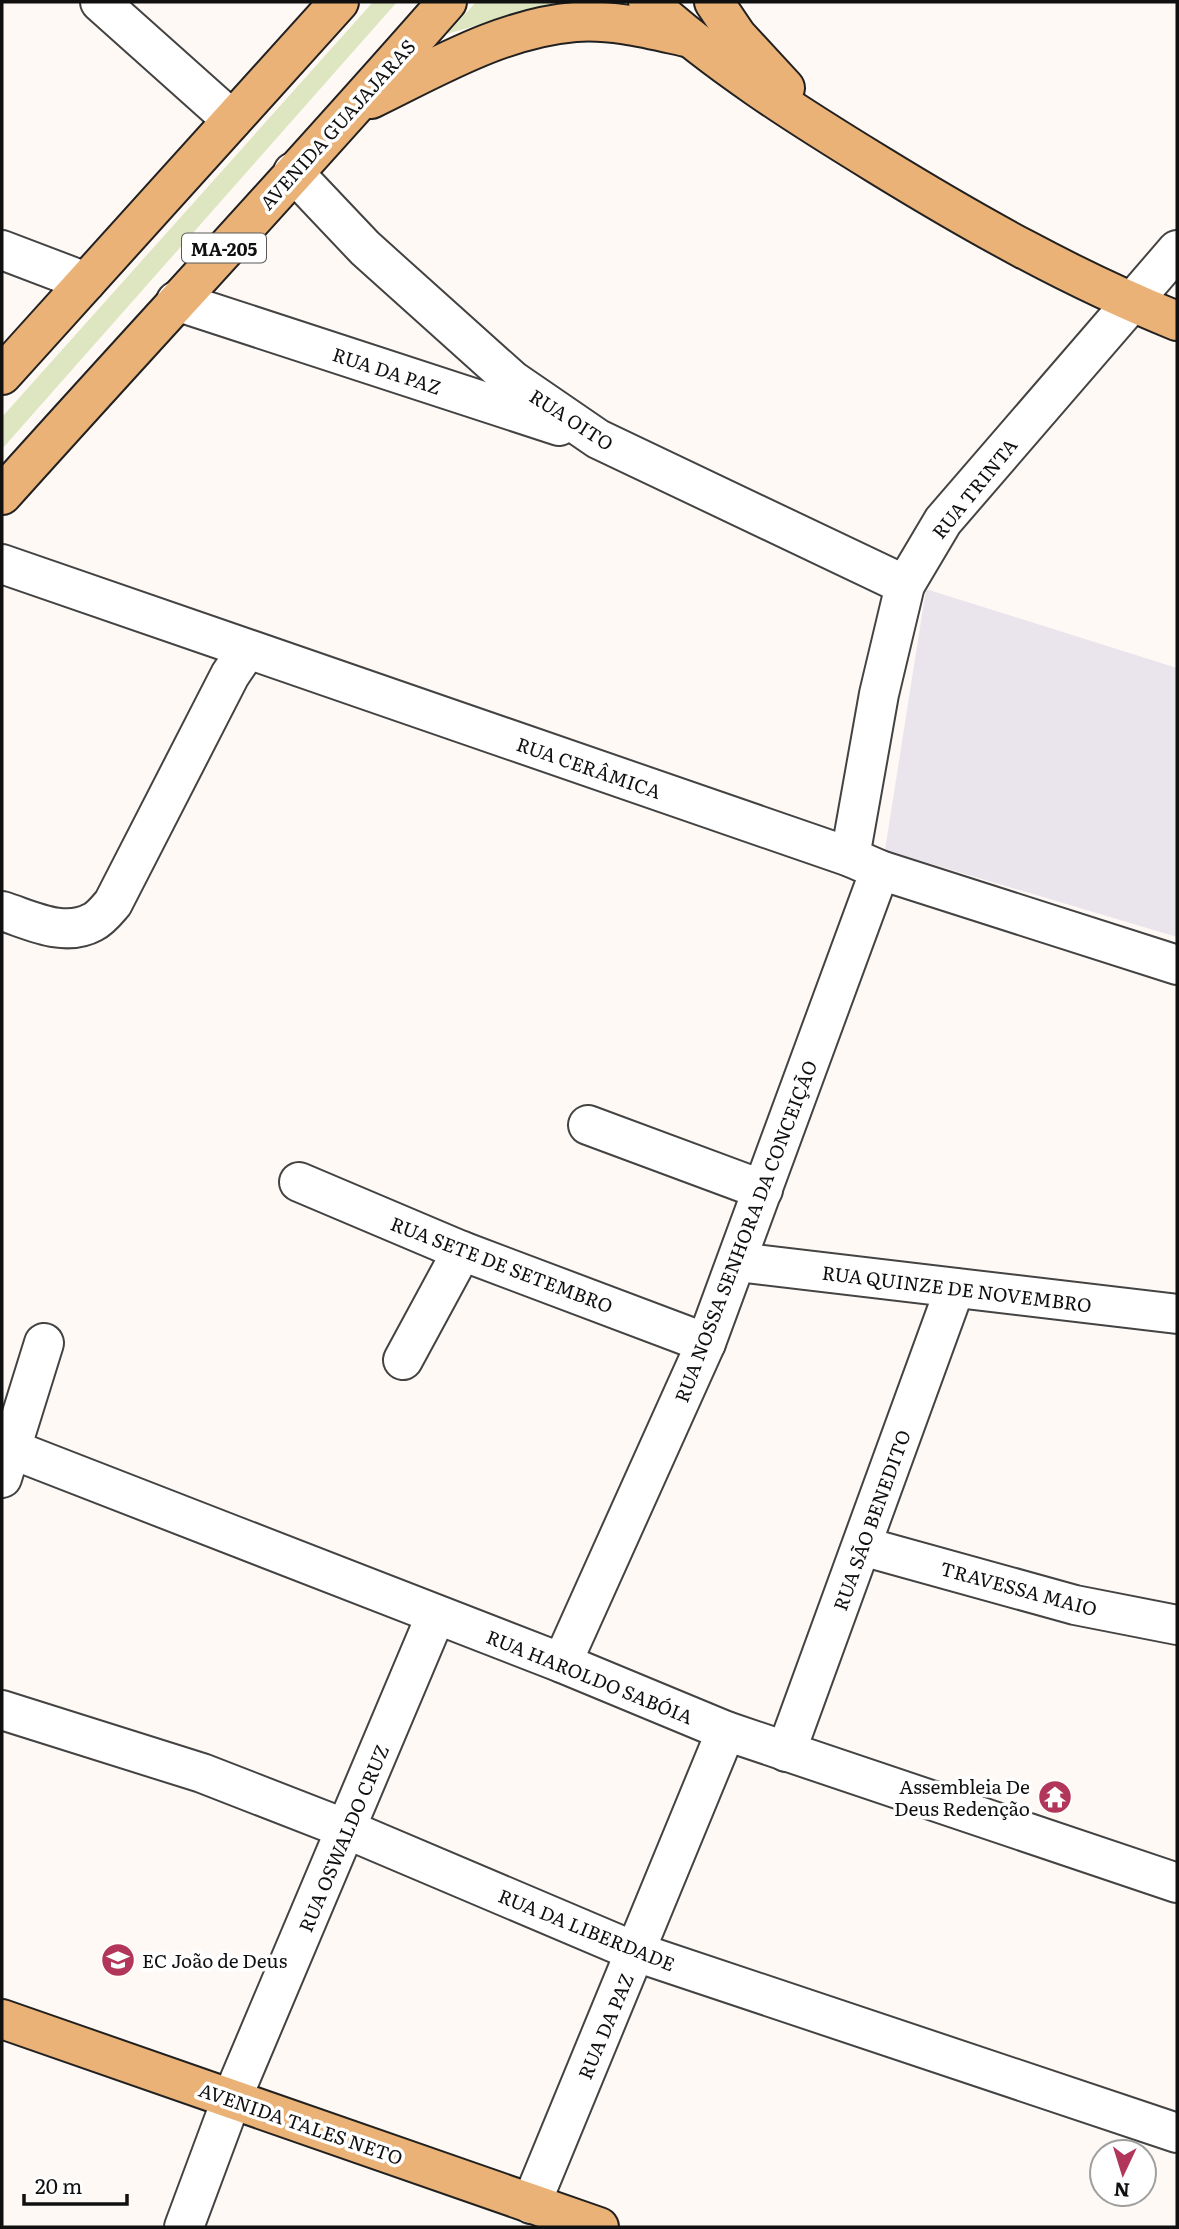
<svg xmlns="http://www.w3.org/2000/svg" width="1179" height="2229" font-family="Literata,serif">
<style>
.industrial{fill:#eae5ed}
.green{fill:#dde6c0}
.lines{fill:none;stroke-linecap:round;stroke-linejoin:round}
.minor-casing{stroke:#434343;stroke-width:42}
.major-casing{stroke:#212121;stroke-width:42}
.minor{stroke:#fff;stroke-width:38}
.major{stroke:#eab277;stroke-width:38}
.labels{text-anchor:middle;dominant-baseline:central;stroke-width:7;stroke-linejoin:round;paint-order:stroke}
.shield{fill:#fff;stroke:#585858;stroke-width:2}
.shield-label{font-size:18px;font-weight:bold;fill:#101010}
.street-label{font-size:19px;fill:#101010;stroke:#fff}
.poi-label{font-size:19px;fill:#101010;stroke:#fff;text-anchor:end}
</style>
<rect width="100%" height="100%" fill="#fef9f4"/>
<!-- industrial -->
<polygon class="industrial" points="926,589 1177,668 1177,937 885,850"/>
<!-- green -->
<g class="green">
<polygon points="373,2 397,2 2,449 2,417"/>
<polygon points="476,2 625,2 634,8 544,6 447,34"/>
</g>
<g class="lines">
<!-- minor casing -->
<g class="minor-casing">
<g id="minor">
<polyline points="100,2 232,120"/>
<polyline points="293,172 365,248 512,380 598,439 905,585"/>
<polyline points="2,250 86,282"/>
<polyline points="176,301 559,426"/>
<polyline points="2,564 850,857 880,870 1177,965"/>
<polyline points="850,857 879,694 905,585 943,521 1177,250"/>
<path d="M2,911C31,920 64,938 93,922C101,918 107,910 113,903L230,675L247,650"/>
<polyline points="588,1125 763,1190"/>
<polyline points="299,1182 462,1251 706,1343"/>
<polyline points="737,1262 1177,1314"/>
<polyline points="403,1360 462,1251"/>
<polyline points="11,1449 562,1663 726,1731 1177,1883"/>
<polyline points="2,1478 44,1343"/>
<polyline points="862,1546 1075,1605 1177,1625"/>
<polyline points="562,1663 706,1343 880,870"/>
<polyline points="2,1710 202,1773 346,1829 636,1952 1177,2133"/>
<polyline points="786,1752 955,1288"/>
<polyline points="531,2204 726,1731"/>
<polyline points="184,2227 232,2098 436,1615"/>
</g>
</g>
<!-- major casing -->
<g class="major-casing">
<g id="major">
<path d="M648,2C718,65 797,115 877,164C973,223 1072,279 1177,321"/>
<polyline points="714,2 737,36 785,88"/>
<path d="M371,99C435,68 502,28 575,22C612,19 650,29 686,37"/>
<polyline points="2,375 339,2"/>
<path d="M2,495C150,330 301,169 447,2"/>
<polyline points="2,2019 599,2227"/>
</g>
</g>
<!-- minor -->
<use href="#minor" class="minor"/>
<!-- major -->
<use href="#major" class="major"/>
</g>
<!-- icons -->
<defs>
<g id="temple-disc" transform="scale(1.75)"><circle r="9.5" fill="#b2355a" stroke="#fff"/><path d="M0-6L5-2H3V0L6.5 2.5H4V6H1.5V3h-3V6H-4V2.5H-6.5L-3 0V-2H-5Z" fill="#fff"/></g>
<g id="school-disc" transform="scale(1.75)"><circle r="9.5" fill="#b2355a" stroke="#fff"/><path d="M0-5L7-2L0 1L-7-2ZM-4 1L0 2.5L4 1V4Q0 6-4 4Z" fill="#fff"/></g>
</defs>
<g fill-rule="evenodd">
<use href="#temple-disc" x="1055" y="1797"/>
<use href="#school-disc" x="118" y="1960"/>
</g>
<g class="labels">
<!-- shield labels -->
<rect class="shield" x="182" y="233.5" width="84" height="29" rx="5"/>
<g class="shield-label">
<text x="224" y="248">MA-205</text>
</g>
<!-- street labels -->
<g class="street-label">
<text transform="translate(337 124) rotate(-48)">AVENIDA GUAJAJARAS</text>
<text transform="translate(387 370) rotate(18)">RUA DA PAZ</text>
<text transform="translate(572 419) rotate(33)">RUA OITO</text>
<text transform="translate(974 488) rotate(-51)">RUA TRINTA</text>
<text transform="translate(589 767) rotate(19)">RUA CERÂMICA</text>
<text transform="translate(745 1231) rotate(-69)">RUA NOSSA SENHORA DA CONCEIÇÃO</text>
<text transform="translate(502 1264) rotate(21)">RUA SETE DE SETEMBRO</text>
<text transform="translate(957 1288) rotate(7)">RUA QUINZE DE NOVEMBRO</text>
<text transform="translate(871 1520) rotate(-70)">RUA SÃO BENEDITO</text>
<text transform="translate(1019 1588) rotate(15)">TRAVESSA MAIO</text>
<text transform="translate(590 1676) rotate(22)">RUA HAROLDO SABÓIA</text>
<text transform="translate(343 1838) rotate(-67)">RUA OSWALDO CRUZ</text>
<text transform="translate(587 1929) rotate(22)">RUA DA LIBERDADE</text>
<text transform="translate(605 2026) rotate(-67)">RUA DA PAZ</text>
<text transform="translate(301 2123) rotate(19)">AVENIDA TALES NETO</text>
</g>
<!-- poi labels -->
<g class="poi-label">
<text x="1030" y="1786">Assembleia De<tspan x="1030" dy="22">Deus Redenção</tspan></text>
<text x="142" y="1960" text-anchor="start">EC João de Deus</text>
</g>
</g>
<!-- border -->
<rect width="1179" height="2229" fill="none" stroke="#101010" stroke-width="7"/>
<!-- north arrow -->
<g transform="translate(1123 2173) rotate(184)"><circle r="33" fill="#ffffff" stroke="#9f9f9f" stroke-width="2"/>
<path d="M0-5L12 26L0 18L-12 26Z" fill="#b2355a"/>
<text y="-10" font-size="19" font-weight="bold" text-anchor="middle" fill="#101010">N</text>
</g>
<!-- scale -->
<path d="M24 2194v10h103v-10" fill="none" stroke="#101010" stroke-width="3.5"/>
<text x="35" y="2194" font-size="21" fill="#101010" stroke="#ffffff" stroke-width="5" paint-order="stroke">20 m</text>
</svg>
